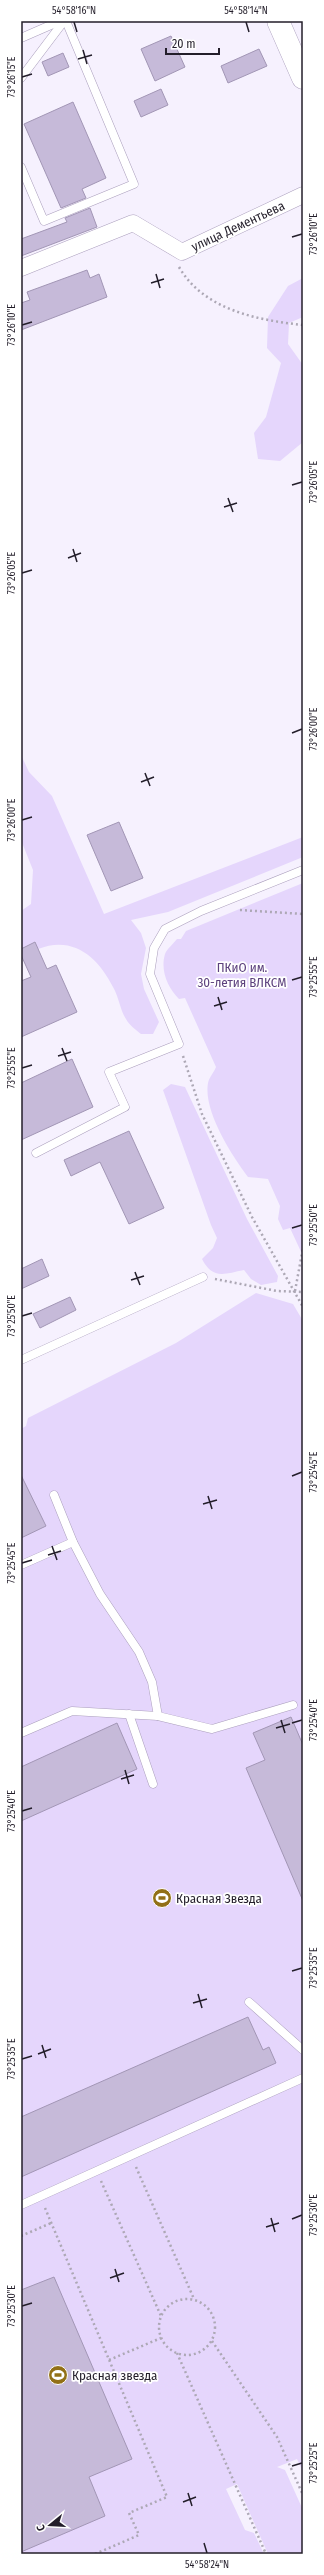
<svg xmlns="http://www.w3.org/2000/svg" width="324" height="2575" font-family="'Fira Sans Condensed',sans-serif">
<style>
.green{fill:#e5d6fc}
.building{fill:#c6bad9;stroke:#a296b5}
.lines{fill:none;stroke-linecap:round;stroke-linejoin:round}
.lane-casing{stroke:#ab9fbd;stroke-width:9}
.street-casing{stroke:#ab9fbd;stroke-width:17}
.secondary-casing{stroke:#ab9fbd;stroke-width:23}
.path{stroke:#ada8b5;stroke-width:2.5;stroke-dasharray:2 3;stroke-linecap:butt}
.lane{stroke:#fff;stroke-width:8}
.street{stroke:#fff;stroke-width:16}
.secondary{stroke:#fff;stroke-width:22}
.ticks{fill:none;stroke:#231e2a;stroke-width:1.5}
.labels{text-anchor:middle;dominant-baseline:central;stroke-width:3.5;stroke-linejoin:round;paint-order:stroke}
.street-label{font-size:13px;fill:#231e2a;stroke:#fff}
.park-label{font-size:13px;fill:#5c417d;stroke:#fff}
.poi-label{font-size:13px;fill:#231e2a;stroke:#fff;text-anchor:start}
.neatline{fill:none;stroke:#231e2a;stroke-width:1.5}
.ticks-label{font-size:10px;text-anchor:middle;fill:#231e2a}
</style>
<rect width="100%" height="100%" fill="#f6f1fe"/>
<!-- green -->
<g class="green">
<polygon points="303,278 303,317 289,323 288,344 303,365 303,442 280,461 258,459 254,433 266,417 281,363 267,348 268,317 288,286"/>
<path d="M21,755L29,772L52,796L104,914L303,837V857L168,912L131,920L141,933L146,948L141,974L144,989L159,1022L153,1034H141C136,1030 129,1025 126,1019C120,1010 119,997 113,987C98,957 73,935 38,949L35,942L21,949V911L31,904L33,870L21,840Z"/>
<path d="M303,883V1256L290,1228L283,1230L278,1219L280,1206L268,1179L248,1177C232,1156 203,1111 208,1083C209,1078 214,1072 216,1067L185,998L179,999C168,988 160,971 165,954C167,949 174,943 177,939H181L186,931Z"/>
<path d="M171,1084L185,1087L247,1219L278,1276L277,1282L261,1285L251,1279L244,1270C224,1274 213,1280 202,1259L213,1248L217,1238L211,1225L163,1090Z"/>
<polygon points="256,1293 293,1304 303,1321 303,2472 297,2459 277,2467 285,2470 303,2510 303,2554 268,2554 237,2484 226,2489 245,2530 254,2533 264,2554 21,2554 21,1429 26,1426 28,1418 176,1343"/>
</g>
<!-- building -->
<g class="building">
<polygon points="171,36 185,67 155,81 141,49"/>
<polygon points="259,49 267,66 228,83 221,66"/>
<polygon points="63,53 69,67 48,76 42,62"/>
<polygon points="161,89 168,105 141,117 134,101"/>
<polygon points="73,102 106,178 82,189 86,198 61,208 24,124"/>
<polygon points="90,208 97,227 21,256 21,239 67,222 65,218"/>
<polygon points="87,270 90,278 99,274 107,297 21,330 21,303 30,300 27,292"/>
<polygon points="119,822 143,878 111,891 87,835"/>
<polygon points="35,942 47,969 56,965 77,1012 21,1037 21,981 31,977 21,955 21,949"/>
<polygon points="72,1059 93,1107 21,1140 21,1083"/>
<polygon points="129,1131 164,1208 129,1224 100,1162 71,1176 64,1160"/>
<polygon points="42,1259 49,1276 21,1289 21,1269"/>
<polygon points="70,1297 76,1310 40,1328 33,1314"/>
<polygon points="21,1475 46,1526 21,1538"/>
<polygon points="291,1717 303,1745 303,1901 246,1768 265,1760 253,1733"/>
<polygon points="117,1723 137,1769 21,1821 21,1767"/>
<polygon points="248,2017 263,2050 269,2047 276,2063 21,2177 21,2117"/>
<polygon points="54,2277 132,2459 89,2477 105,2516 21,2552 21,2290"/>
</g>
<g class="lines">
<!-- lane casing -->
<g class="lane-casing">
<g id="lane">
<polyline points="21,38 60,21"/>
<polyline points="21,78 64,21"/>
<polyline points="21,167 44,221 134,184 66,21"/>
<polyline points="36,1153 125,1107 109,1072 179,1044 150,974 154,948 165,929 201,911 303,870"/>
<polyline points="21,1360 203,1277"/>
<polyline points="54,1495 73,1542 100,1594 139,1652 152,1682 158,1716"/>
<polyline points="21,1565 73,1542"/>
<polyline points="129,1714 153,1784"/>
<polyline points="21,1733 72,1711 158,1716 212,1729 293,1705"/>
<polyline points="249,2002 303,2050"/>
<polyline points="21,2205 303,2078"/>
</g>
</g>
<!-- street casing -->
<g class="street-casing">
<polyline id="street" points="21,268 133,223 182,252 303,195"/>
</g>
<!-- secondary casing -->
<g class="secondary-casing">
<polyline id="secondary" points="278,21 303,78"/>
</g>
<!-- path -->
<g class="path">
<path d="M179,267C204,310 257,320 303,325"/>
<polyline points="240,910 303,914"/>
<polyline points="183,1056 202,1114 252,1217 303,1307"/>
<polyline points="215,1279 277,1291 303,1292"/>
<polyline points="295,1291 303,1248"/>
<polyline points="136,2167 194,2299"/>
<polyline points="101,2181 161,2316"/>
<polyline points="45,2208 167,2497 129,2513 139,2535 95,2554"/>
<polyline points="21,2236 51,2223"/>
<circle cx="187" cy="2327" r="28"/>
<polyline points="212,2341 277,2437 303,2495"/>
<polyline points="177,2353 266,2554"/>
<polyline points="109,2360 161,2338"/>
</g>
<!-- lane -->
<use href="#lane" class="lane"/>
<!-- street -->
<use href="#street" class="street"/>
<!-- secondary -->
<use href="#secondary" class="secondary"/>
</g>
<!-- ticks -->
<path class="ticks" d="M74,22L77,32M246,22L249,32M83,50L87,64M78,59L92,55M22,77L32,74M292,237L302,234M156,274L160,288M151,283L164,279M22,325L32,322M292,485L302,482M228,498L233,512M224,507L237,503M73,549L77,562M68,558L81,553M22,573L32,570M292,733L302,729M145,773L150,786M141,782L154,777M22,820L32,817M292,980L302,977M218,997L222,1010M214,1006L227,1002M62,1048L67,1061M58,1056L71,1052M22,1068L32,1065M292,1228L302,1225M135,1272L140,1285M131,1280L144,1276M22,1316L32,1313M292,1476L302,1472M208,1496L212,1509M203,1504L217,1500M52,1546L57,1560M48,1555L61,1551M22,1563L32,1560M281,1720L285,1733M292,1723L302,1720M276,1728L290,1724M125,1770L129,1784M121,1779L134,1775M22,1811L32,1808M292,1971L302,1968M198,1994L202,2008M193,2003L207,1999M42,2045L46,2058M38,2054L51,2049M22,2059L32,2056M271,2218L275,2232M292,2219L302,2215M266,2227L279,2223M115,2269L119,2282M110,2278L124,2273M22,2306L32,2303M292,2466L302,2463M188,2493L192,2506M183,2502L196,2497M204,2543L207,2553"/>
<!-- icons -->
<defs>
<g id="stadium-disc" transform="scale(1)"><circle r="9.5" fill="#927017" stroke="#fff"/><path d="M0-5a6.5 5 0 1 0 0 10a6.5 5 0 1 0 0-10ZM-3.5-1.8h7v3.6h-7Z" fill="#fff"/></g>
</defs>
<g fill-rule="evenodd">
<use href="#stadium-disc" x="162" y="1898"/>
<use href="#stadium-disc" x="58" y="2375"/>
</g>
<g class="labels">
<!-- street labels -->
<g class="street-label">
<text transform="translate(238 226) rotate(-25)">улица Дементьева</text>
</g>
<!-- park labels -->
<g class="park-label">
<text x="242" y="967">ПКиО им.<tspan x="242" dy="15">30-летия ВЛКСМ</tspan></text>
</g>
<!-- poi labels -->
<g class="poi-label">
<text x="176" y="1898">Красная Звезда</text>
<text x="72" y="2375">Красная звезда</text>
</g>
</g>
<!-- border -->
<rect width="324" height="2575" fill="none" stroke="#ffffff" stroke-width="44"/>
<!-- north arrow -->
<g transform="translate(50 2525) rotate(252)" stroke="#ffffff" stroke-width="3" paint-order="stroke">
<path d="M0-3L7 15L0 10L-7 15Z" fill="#231e2a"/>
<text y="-6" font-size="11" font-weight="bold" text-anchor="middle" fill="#231e2a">С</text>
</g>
<!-- scale -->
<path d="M166 48v6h53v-6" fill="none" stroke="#231e2a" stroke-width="2"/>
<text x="172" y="48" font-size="12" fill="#231e2a" stroke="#ffffff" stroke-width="3" paint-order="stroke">20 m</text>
<rect x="22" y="22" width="280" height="2531" class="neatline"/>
<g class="ticks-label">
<text x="74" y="14">54°58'16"N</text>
<text x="246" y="14">54°58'14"N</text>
<text transform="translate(11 77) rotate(-90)" y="4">73°26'15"E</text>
<text transform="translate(313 234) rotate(-90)" y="4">73°26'10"E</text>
<text transform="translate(11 325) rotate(-90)" y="4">73°26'10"E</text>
<text transform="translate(313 482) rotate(-90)" y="4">73°26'05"E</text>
<text transform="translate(11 573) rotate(-90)" y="4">73°26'05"E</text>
<text transform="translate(313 729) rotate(-90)" y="4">73°26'00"E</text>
<text transform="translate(11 820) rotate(-90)" y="4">73°26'00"E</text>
<text transform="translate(313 977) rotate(-90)" y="4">73°25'55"E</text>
<text transform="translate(11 1068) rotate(-90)" y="4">73°25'55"E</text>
<text transform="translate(313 1225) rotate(-90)" y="4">73°25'50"E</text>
<text transform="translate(11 1316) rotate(-90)" y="4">73°25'50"E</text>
<text transform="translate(313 1472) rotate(-90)" y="4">73°25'45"E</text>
<text transform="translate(11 1563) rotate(-90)" y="4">73°25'45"E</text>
<text transform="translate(313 1720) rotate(-90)" y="4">73°25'40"E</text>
<text transform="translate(11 1811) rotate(-90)" y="4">73°25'40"E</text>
<text transform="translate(313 1968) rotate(-90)" y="4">73°25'35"E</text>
<text transform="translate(11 2059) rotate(-90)" y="4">73°25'35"E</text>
<text transform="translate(313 2215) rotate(-90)" y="4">73°25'30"E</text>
<text transform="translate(11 2306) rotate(-90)" y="4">73°25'30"E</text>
<text transform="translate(313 2463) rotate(-90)" y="4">73°25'25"E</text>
<text x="207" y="2568">54°58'24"N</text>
</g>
</svg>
